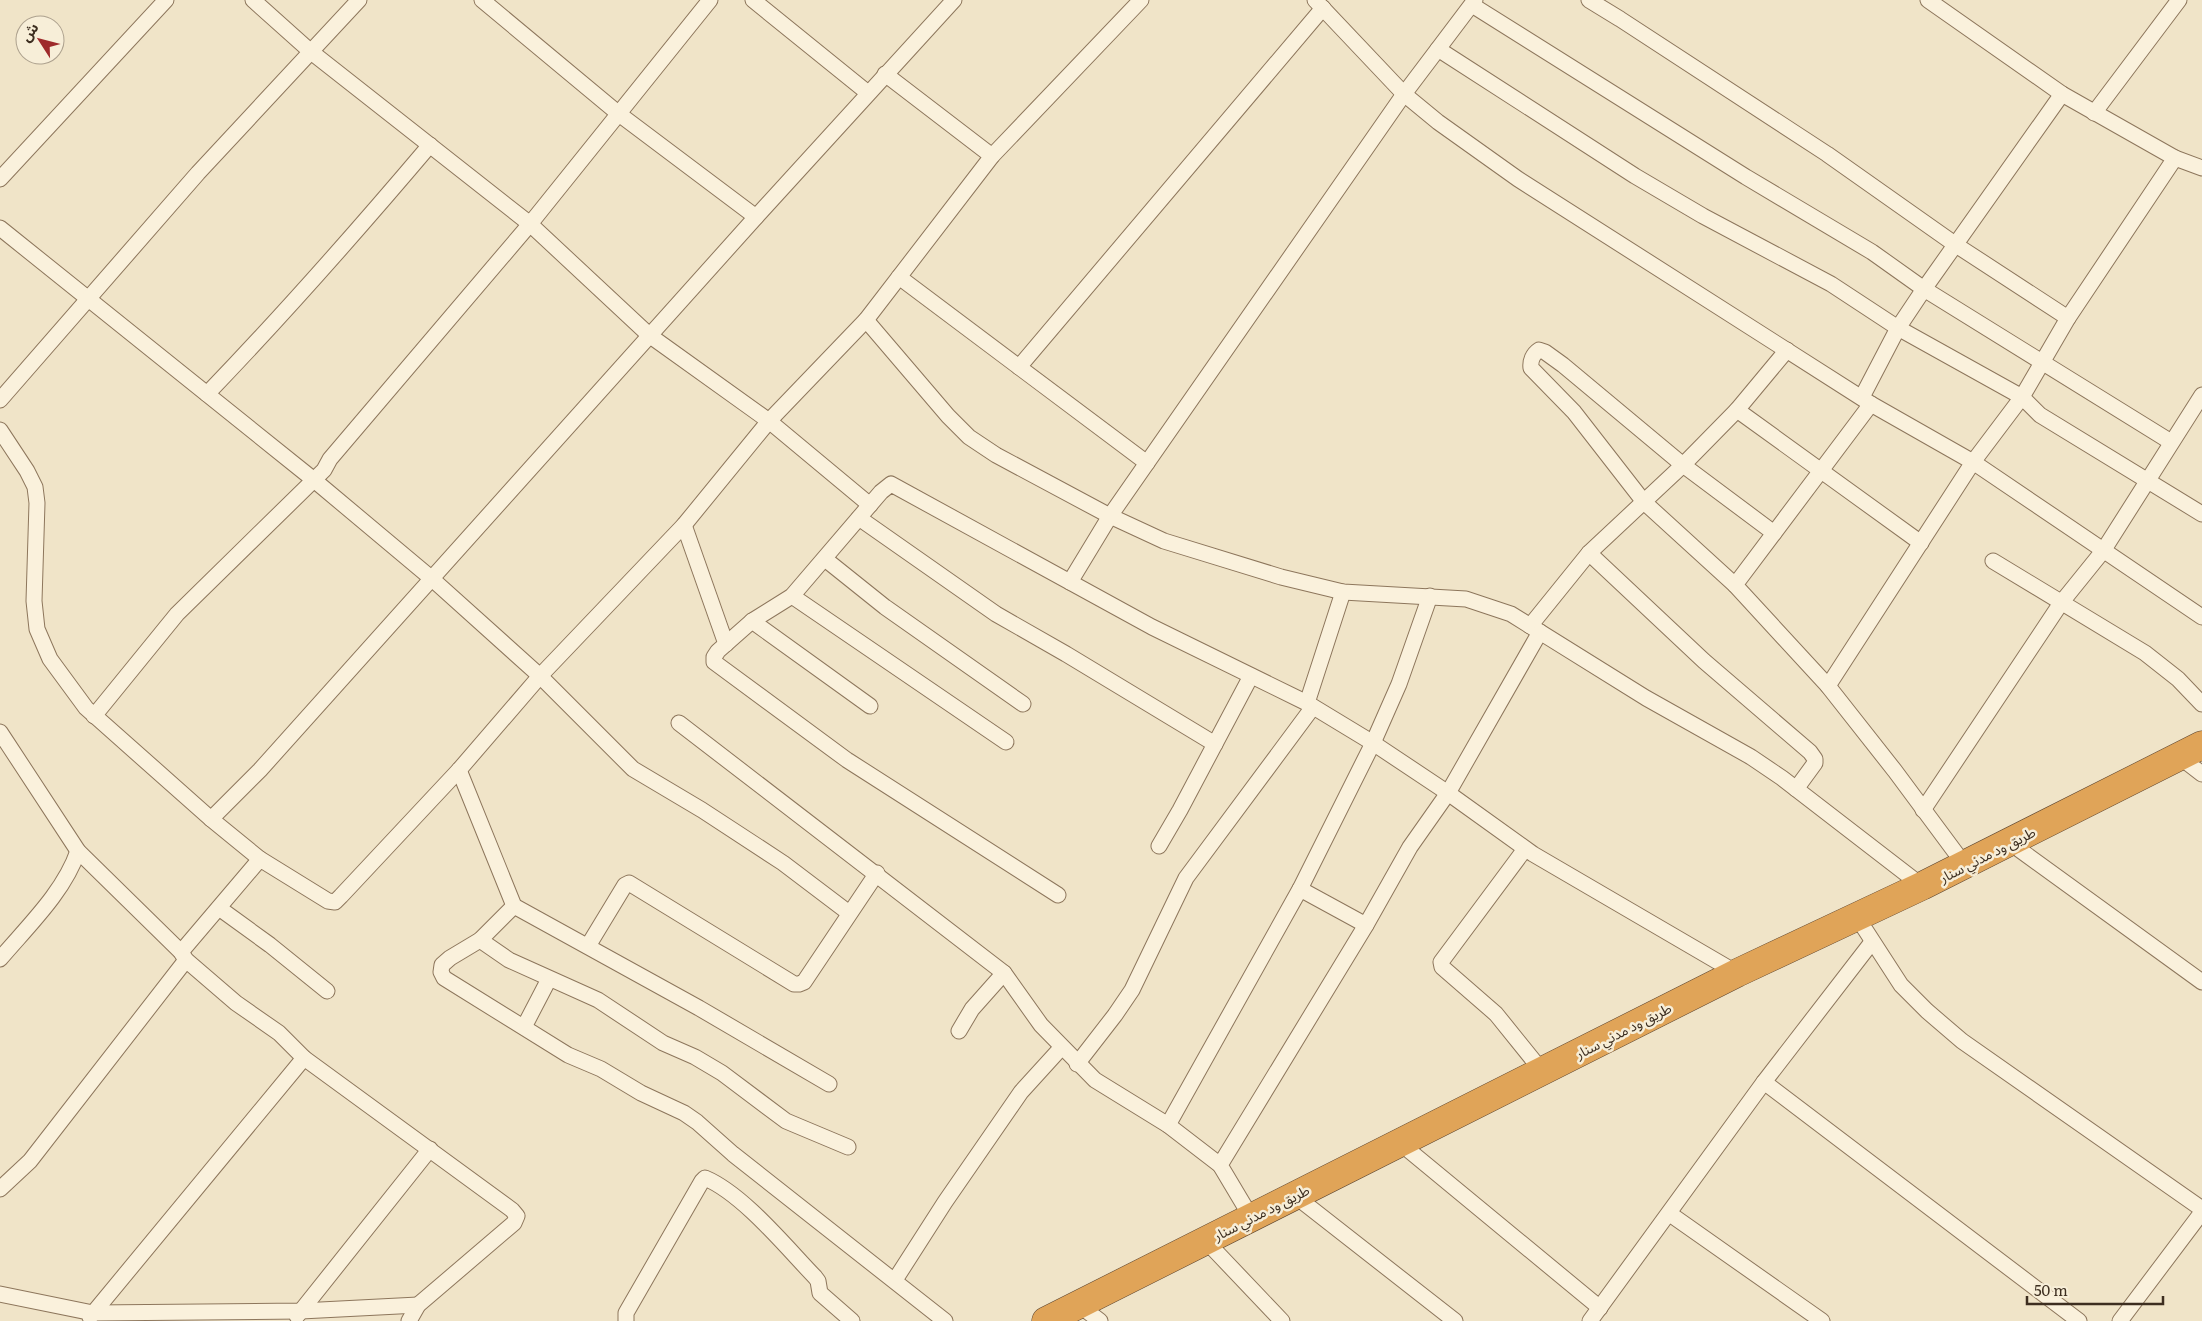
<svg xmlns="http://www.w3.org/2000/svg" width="2202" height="1321" font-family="Literata,'Noto Sans Arabic',serif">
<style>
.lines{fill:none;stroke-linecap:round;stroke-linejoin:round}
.street-casing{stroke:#8d765c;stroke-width:17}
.highway-casing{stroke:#5b4430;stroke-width:29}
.street{stroke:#faf1dc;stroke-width:15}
.highway{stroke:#e0a458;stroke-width:28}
.labels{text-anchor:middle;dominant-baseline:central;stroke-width:5;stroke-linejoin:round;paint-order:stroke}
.street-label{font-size:14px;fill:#3d2e20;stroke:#f7eed8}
</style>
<rect width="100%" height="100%" fill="#f0e4c8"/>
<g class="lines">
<!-- street casing -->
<g class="street-casing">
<g id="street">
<polyline points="253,0 310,51 530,224 649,335 769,421 870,505"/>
<polyline points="482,0 619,114 756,217"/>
<polyline points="753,0 868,93"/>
<polyline points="1315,0 1404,94 1438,122 1518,179 1871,404 1735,585 1828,686 1895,771 1964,864"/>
<polyline points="1589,0 1620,19 1827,154 1956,245 2068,318"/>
<polyline points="1928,0 2062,94 2175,158 2202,168"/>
<polyline points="1472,5 1746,177 1872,252 1924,289 2171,442"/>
<polyline points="1438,49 1635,176 1703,216 1831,284 1898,328 2022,397 2040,415 2202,514"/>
<polyline points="885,74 992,156"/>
<polyline points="2094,113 2179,0"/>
<polyline points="0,179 166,0"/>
<polyline points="0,228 314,480 431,578 540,676 633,769 702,810 783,863 849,913"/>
<polyline points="899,277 1147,463"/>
<polyline points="866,320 948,416 969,437 996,455 1110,516 1164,541 1281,577 1343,592 1466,599 1511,614 1646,698 1751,757 1782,778 1922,886"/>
<polyline points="1019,367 1323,8"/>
<path d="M207,394C285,313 358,230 430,145"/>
<polyline points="1862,397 1898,328 1924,289 2062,94"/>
<polyline points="0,400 198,173 359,0"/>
<polyline points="1871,404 1973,462 2202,617"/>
<polyline points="1737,410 1921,543"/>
<polyline points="0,430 27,471 35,487 37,503 34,601 37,629 50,659 86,708 211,819 260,859"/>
<polyline points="859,518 996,614 1066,654 1215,744"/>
<polyline points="684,525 726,644"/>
<polyline points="1589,553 1704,661 1810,752 1815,759 1815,763 1796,789"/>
<polyline points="825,559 885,607 1023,704"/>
<polyline points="1993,561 2145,653 2178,679 2202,704"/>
<polyline points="1070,582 1110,516 1404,94 1475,0"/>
<path d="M1735,585L1644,502L1574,412L1531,368C1530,361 1533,354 1539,350L1545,352L1563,365L1683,465L1774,533"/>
<polyline points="792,596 1006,742"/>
<polyline points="752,621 870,706"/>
<polyline points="1530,626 1589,553 1683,465 1737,410 1787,350"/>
<polyline points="1828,686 1973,462 2022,397 2068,318 2175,158"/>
<polyline points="1307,703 1343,592"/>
<polyline points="94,716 177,614 324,470 330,459 530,224 710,0"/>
<polyline points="679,723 1004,973 1041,1025 1095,1080 1168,1125 1220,1165"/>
<polyline points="0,732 78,851 181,952 186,960 236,1003 279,1033 304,1058 512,1210 517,1216 514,1223 418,1305 409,1321"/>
<polyline points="2180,757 2202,774"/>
<polyline points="459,770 514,906 699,1008 829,1084"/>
<polyline points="1923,810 2061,603 2103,551 2202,395"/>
<polyline points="211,819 260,770 756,217 954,0"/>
<polyline points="2009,842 2202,982"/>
<polyline points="1159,846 1180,810 1251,676"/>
<polyline points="1525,849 1441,962 1442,967 1496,1014 1542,1071"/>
<polyline points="1300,889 1366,925"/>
<polyline points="1058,895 847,760 714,662 714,657 718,651 752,621 792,596 881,492 891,484 1152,627 1307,703 1373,743 1448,793 1533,854 1737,973"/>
<polyline points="514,906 480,940 450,958 442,965 441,972 444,978 568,1055 601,1069 641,1093 684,1113 697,1122 733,1154 945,1321"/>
<polyline points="219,908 270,945 327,991"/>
<polyline points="1857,917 1901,985 1927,1011 1962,1041 2202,1209"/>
<polyline points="480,940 509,960 598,1000 663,1043 695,1057 722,1073 786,1121 848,1147"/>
<polyline points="588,946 625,885 629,883 794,984 799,984 804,982 877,873"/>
<polyline points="181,952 260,859 328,901 335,902 341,896 459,770 540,676 684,525 769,421 866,320 992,156 1141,0"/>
<path d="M0,959C28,926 64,892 78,851"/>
<polyline points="524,1027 549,979"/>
<polyline points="959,1031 972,1009 1004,973"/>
<polyline points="1077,1064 1115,1015 1132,990 1186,878 1313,707"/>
<polyline points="1764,1082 2079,1321"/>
<polyline points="1168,1125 1300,889 1373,743 1399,684 1430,596"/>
<polyline points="1400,1143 1600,1308"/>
<polyline points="0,1189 30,1161 186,960"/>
<polyline points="1294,1195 1455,1321"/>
<polyline points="1670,1214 1822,1321"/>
<polyline points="1251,1217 1220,1165 1366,925 1410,847 1448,793 1540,632"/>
<polyline points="1205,1240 1282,1321"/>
<polyline points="895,1280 945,1202 1021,1092 1061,1048"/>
<polyline points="0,1294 93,1313 301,1311 418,1305"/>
<polyline points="1079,1305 1100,1321"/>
<polyline points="297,1316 430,1149"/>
<polyline points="90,1317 304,1058"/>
<path d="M626,1321V1313L702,1181L705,1178C743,1194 786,1247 815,1277L818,1281L820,1293L852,1321"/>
<polyline points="1590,1321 1764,1082 1872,942"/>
<polyline points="2120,1321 2202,1212"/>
</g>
</g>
<!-- highway casing -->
<g class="highway-casing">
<polyline id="highway" points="1046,1321 1737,973 1922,886 2202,745"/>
</g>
<!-- street -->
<use href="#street" class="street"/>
<!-- highway -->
<use href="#highway" class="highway"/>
</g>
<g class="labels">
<!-- street labels -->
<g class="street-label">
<text transform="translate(1987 854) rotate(-27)">طريق ود مدني سنار</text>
<text transform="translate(1623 1030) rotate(-27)">طريق ود مدني سنار</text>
<text transform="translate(1261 1212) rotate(-27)">طريق ود مدني سنار</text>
</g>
</g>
<!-- north arrow -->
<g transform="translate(40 40) rotate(306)"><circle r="24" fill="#f7eed8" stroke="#ada18e"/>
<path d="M0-4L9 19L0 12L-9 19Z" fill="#9e2a2b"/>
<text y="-8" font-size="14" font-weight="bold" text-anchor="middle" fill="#3d2e20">ش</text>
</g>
<!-- scale -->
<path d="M2027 1296v8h136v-8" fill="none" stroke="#3d2e20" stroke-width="2.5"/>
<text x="2034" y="1296" font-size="15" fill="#3d2e20" stroke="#f7eed8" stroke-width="4" paint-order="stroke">50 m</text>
</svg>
